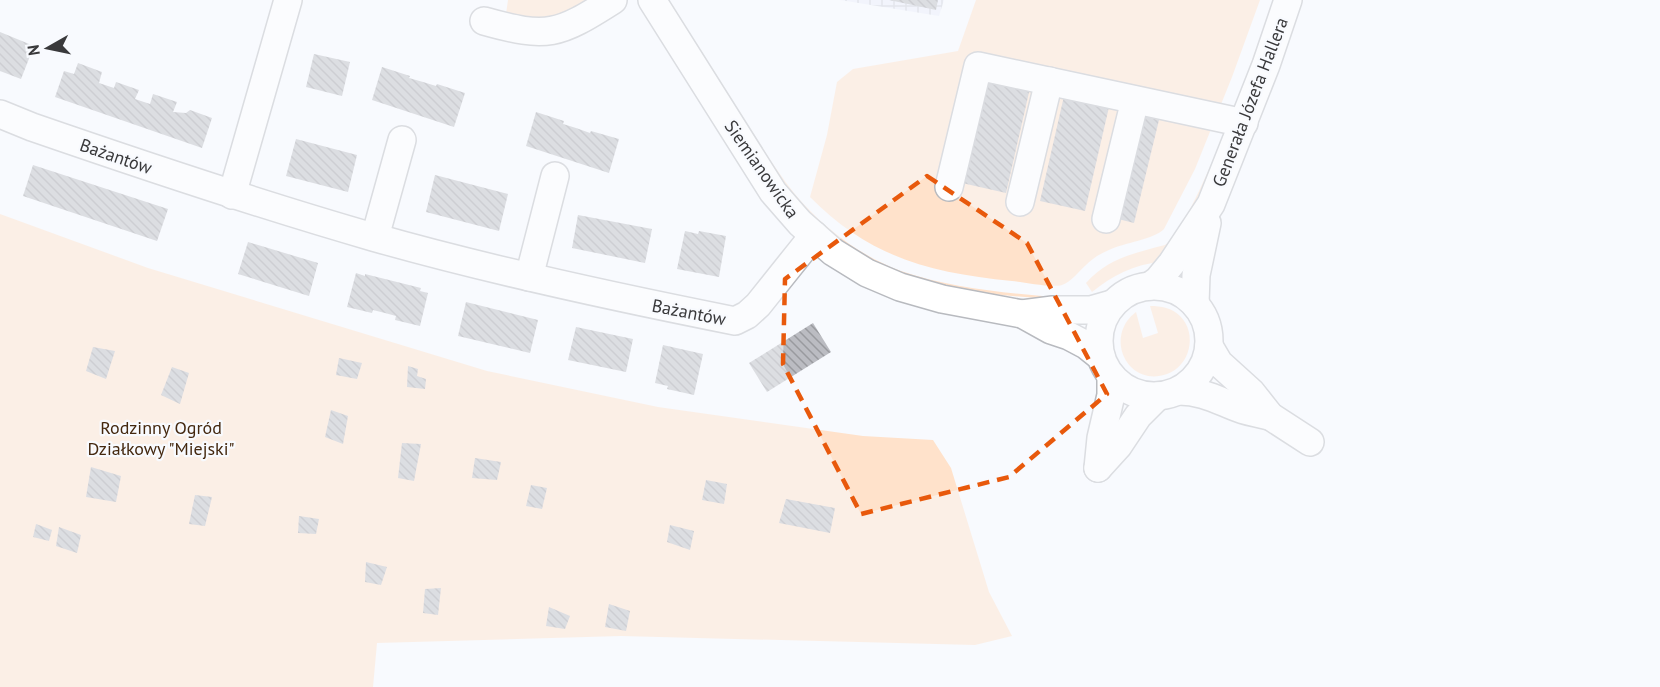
<svg xmlns="http://www.w3.org/2000/svg" width="1660" height="687" font-family="'PT Sans',sans-serif">
<style>
.industrial{fill:url(#industrial-grid)}
.green{fill:#ffe2cb}
.building{fill:url(#building-back-hatch)}
.lines{fill:none;stroke-linecap:round;stroke-linejoin:round}
.minor-casing{stroke:#b8babf;stroke-width:30}
.minor{stroke:#fff;stroke-width:27}
.marked{fill:none;stroke:#e8590c;stroke-width:4.5;stroke-dasharray:12 8;stroke-linejoin:round}
.labels{text-anchor:middle;dominant-baseline:central;stroke-width:4.5;stroke-linejoin:round;paint-order:stroke}
.street-label{font-size:18px;fill:#39393b;stroke:#f8fafe}
.park-label{font-size:18px;fill:#44280f;stroke:#f8fafe}
</style>
<defs>
<pattern id="industrial-grid" width="8" height="8" patternUnits="userSpaceOnUse" patternTransform="scale(1.5)"><rect width="8" height="8" fill="#ebeefb"/><path d="M0 4h8M4 0v8" fill="none" stroke="#cacdd8"/></pattern>
<pattern id="building-back-hatch" width="6" height="6" patternUnits="userSpaceOnUse" patternTransform="scale(1.5)"><rect width="6" height="6" fill="#bbbcc2"/><path d="M-1 5l2 2M0 0l6 6M5-1l2 2" fill="none" stroke="#999a9f"/></pattern>
</defs>
<rect width="100%" height="100%" fill="#f8fafe"/>
<!-- industrial -->
<polygon class="industrial" points="840,0 944,0 939,16"/>
<!-- green -->
<g class="green">
<polygon points="508,0 585,0 568,13 541,20 506,14"/>
<path d="M976,0H1260L1232,77L1195,169L1164,229C1155,239 1123,243 1109,250C1101,253 1093,258 1086,265C1079,271 1071,282 1062,285C1051,288 1024,282 1012,281C930,273 869,257 810,197L827,135L837,82L853,69L958,51Z"/>
<path d="M1273,0H1276L1260,46L1207,181L1192,212L1161,262C1134,264 1112,276 1092,292L1086,283C1108,258 1135,253 1165,245C1194,228 1260,40 1273,0Z"/>
<path d="M691,39L697,44C714,71 731,98 748,125C763,148 777,172 794,193C822,227 860,256 901,271C953,289 1009,293 1063,298L1064,300C1013,296 960,294 911,277C860,259 813,226 781,181C769,164 758,145 747,127C728,98 710,68 691,39Z"/>
<polygon points="0,214 148,268 487,371 658,407 863,436 933,440 951,468 989,592 1012,636 975,645 621,636 377,643 373,687 0,687"/>
<path d="M1150,306C1161,306 1172,308 1180,316C1198,334 1190,366 1167,374C1128,388 1103,337 1136,312L1143,338L1158,333Z"/>
</g>
<!-- building -->
<g class="building">
<polygon points="889,0 938,0 936,10"/>
<polygon points="0,32 34,46 21,79 0,71"/>
<polygon points="314,54 350,62 342,96 306,87"/>
<polygon points="78,63 102,72 99,83 114,88 116,82 139,90 135,99 150,104 153,94 177,102 173,112 186,113 190,110 212,118 202,148 55,97 64,71 74,74"/>
<polygon points="382,67 410,76 409,78 423,82 436,86 437,84 465,93 454,127 372,100"/>
<polygon points="986,78 1030,88 1006,193 962,183"/>
<polygon points="1064,96 1109,107 1085,211 1040,201"/>
<polygon points="536,112 564,121 563,124 576,128 590,133 591,131 619,139 609,173 526,146"/>
<polygon points="1139,115 1159,120 1134,223 1114,218"/>
<polygon points="296,139 357,155 348,192 286,176"/>
<polygon points="33,165 168,209 157,241 23,196"/>
<polygon points="435,175 508,194 499,231 426,212"/>
<polygon points="578,215 652,229 645,263 572,248"/>
<polygon points="685,231 698,234 699,231 726,236 719,277 677,269"/>
<polygon points="248,242 318,263 309,296 238,274"/>
<polygon points="356,273 365,276 365,274 421,288 420,291 428,293 420,326 395,320 396,316 385,313 373,310 372,313 347,307"/>
<polygon points="466,302 538,320 530,353 458,336"/>
<polygon points="813,323 831,352 767,392 749,363"/>
<polygon points="576,327 633,339 626,372 568,360"/>
<polygon points="663,345 703,354 694,395 667,389 668,386 655,383"/>
<polygon points="93,347 115,351 106,379 86,371"/>
<polygon points="339,358 362,363 357,379 336,375"/>
<polygon points="408,366 418,369 417,376 426,379 425,389 407,387"/>
<polygon points="172,367 189,373 180,404 161,395"/>
<polygon points="331,410 348,416 343,444 325,437"/>
<polygon points="402,443 421,444 414,481 398,478"/>
<polygon points="475,458 501,462 497,480 472,478"/>
<polygon points="91,467 121,476 116,502 86,497"/>
<polygon points="706,480 727,484 724,504 702,500"/>
<polygon points="531,485 547,488 542,509 526,506"/>
<polygon points="195,495 212,497 205,526 189,524"/>
<polygon points="786,499 835,508 830,533 779,523"/>
<polygon points="299,516 319,519 316,534 298,533"/>
<polygon points="36,524 52,530 49,541 33,537"/>
<polygon points="670,525 694,531 690,550 667,542"/>
<polygon points="59,527 81,535 77,553 56,546"/>
<polygon points="366,562 387,567 381,585 365,582"/>
<polygon points="441,588 438,615 423,613 425,589"/>
<polygon points="609,604 630,611 626,631 605,627"/>
<polygon points="549,607 570,616 565,629 546,626"/>
</g>
<g class="lines">
<!-- minor casing -->
<g class="minor-casing">
<g id="minor">
<polyline points="652,0 773,192 800,223 833,252 867,273 900,287 942,299 1022,314 1051,330 1069,336 1086,345 1101,357"/>
<path d="M484,21C548,39 558,35 613,0"/>
<path d="M0,114L32,127C145,166 258,204 373,237C492,271 614,297 735,321L747,315L758,305L814,235"/>
<polyline points="949,187 978,66 1244,123"/>
<polyline points="232,195 288,0"/>
<polyline points="1020,202 1049,81"/>
<polyline points="1106,219 1135,100"/>
<polyline points="375,237 402,140"/>
<polyline points="529,277 555,176"/>
<circle cx="1154" cy="341" r="55"/>
<polyline points="1150,286 1158,280 1172,263 1211,204 1266,65 1288,0"/>
<polyline points="1195,304 1196,275 1207,223"/>
<polyline points="1022,314 1053,310 1091,310 1112,304"/>
<polyline points="1209,346 1219,363 1251,392 1270,416 1310,442"/>
<path d="M1179,391C1202,391 1217,400 1238,408C1248,412 1260,414 1270,416"/>
<polyline points="1098,468 1118,446 1138,416 1158,396"/>
<polyline points="1098,468 1101,438 1111,395 1111,376"/>
</g>
</g>
<!-- minor -->
<use href="#minor" class="minor"/>
</g>
<!-- marked area -->
<path d="M0 0H1660V687H0ZM927,176L1027,243L1107,394L1009,477L861,514L783,364L785,279Z" fill="#f8fafe" fill-opacity=".55" fill-rule="evenodd"/>
<path class="marked" d="M927,176L1027,243L1107,394L1009,477L861,514L783,364L785,279Z"/>
<g class="labels">
<!-- street labels -->
<g class="street-label">
<text transform="translate(1250 102) rotate(-69)">Generała Józefa Hallera</text>
<text transform="translate(116 156) rotate(19)">Bażantów</text>
<text transform="translate(762 169) rotate(55)">Siemianowicka</text>
<text transform="translate(689 312) rotate(11)">Bażantów</text>
</g>
<!-- park labels -->
<g class="park-label">
<text x="161" y="427">Rodzinny Ogród<tspan x="161" dy="21">Działkowy "Miejski"</tspan></text>
</g>
</g>
<!-- north arrow -->
<g transform="translate(48 48) rotate(261)" stroke="#f8fafe" stroke-width="4.5" paint-order="stroke">
<path d="M0-4.5L10 22L0 15L-10 22Z" fill="#39393b"/>
<text y="-9" font-size="16" font-weight="bold" text-anchor="middle" fill="#39393b">N</text>
</g>
</svg>
